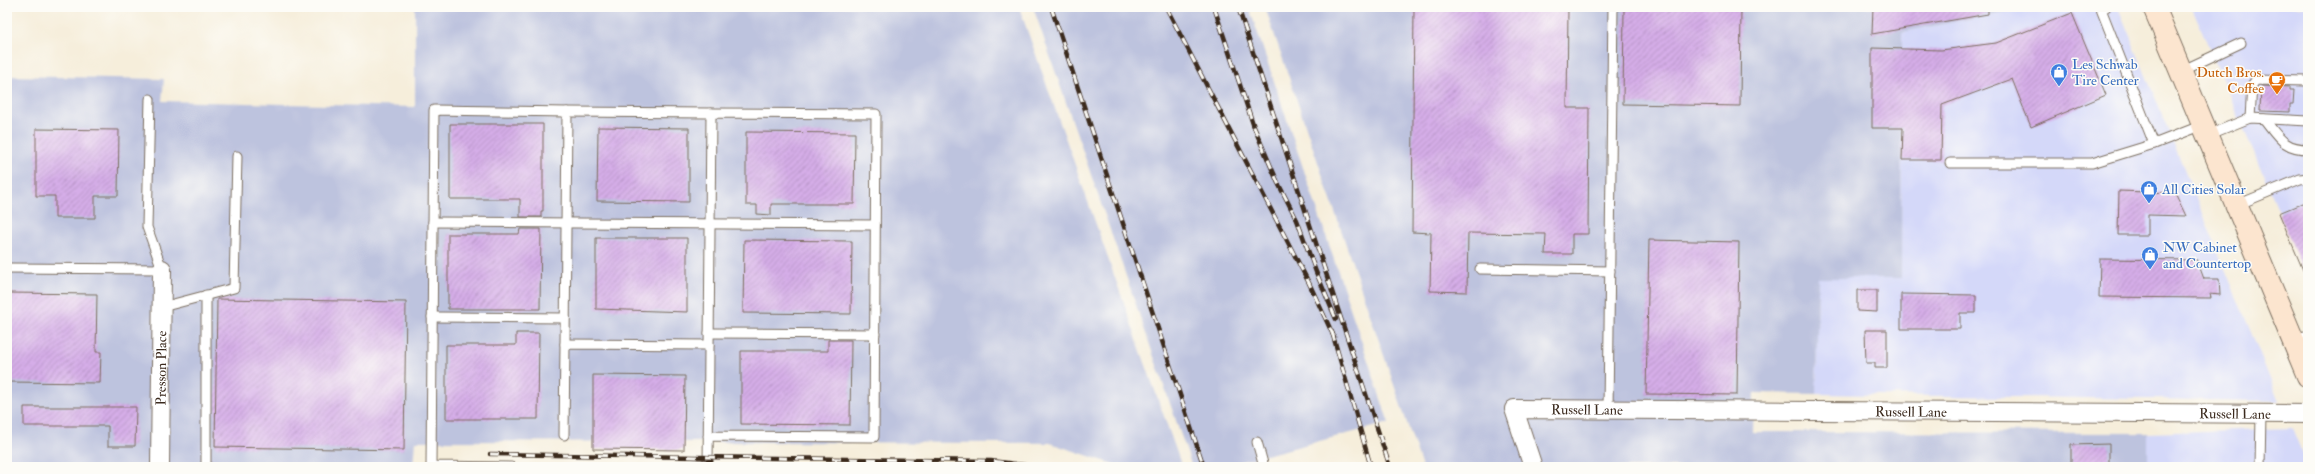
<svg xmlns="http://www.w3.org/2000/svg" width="2315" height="474" font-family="'IM FELL Double Pica',serif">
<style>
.built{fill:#d4d8f9}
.industrial{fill:#bdc3de}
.building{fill:url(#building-hatch)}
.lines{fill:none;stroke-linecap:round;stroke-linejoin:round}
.lane-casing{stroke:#7c6f60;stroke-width:11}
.street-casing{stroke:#7c6f60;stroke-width:20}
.secondary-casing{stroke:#7c6f60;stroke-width:24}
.lane{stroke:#fff;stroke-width:9}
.street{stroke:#fff;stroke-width:18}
.secondary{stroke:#fce5cf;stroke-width:22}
.rail-casing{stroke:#3b2a1e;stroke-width:4.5}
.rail{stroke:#fdfcf7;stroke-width:3;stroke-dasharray:9;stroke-linecap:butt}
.labels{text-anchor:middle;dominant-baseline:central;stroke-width:3;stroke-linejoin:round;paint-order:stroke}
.shop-label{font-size:14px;fill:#366cbe;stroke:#fdfcf7;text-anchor:start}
.food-label{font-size:14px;fill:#c56008;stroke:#fdfcf7;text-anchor:end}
.street-label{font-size:14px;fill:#3b2a1e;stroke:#fdfcf7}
</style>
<defs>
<pattern id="building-hatch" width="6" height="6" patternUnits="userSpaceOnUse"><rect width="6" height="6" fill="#d5ade8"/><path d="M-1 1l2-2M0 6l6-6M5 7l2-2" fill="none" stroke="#ae8dbb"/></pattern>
</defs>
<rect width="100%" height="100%" fill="#fdfcf7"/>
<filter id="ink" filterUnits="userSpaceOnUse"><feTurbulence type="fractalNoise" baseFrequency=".025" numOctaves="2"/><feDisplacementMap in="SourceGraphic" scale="8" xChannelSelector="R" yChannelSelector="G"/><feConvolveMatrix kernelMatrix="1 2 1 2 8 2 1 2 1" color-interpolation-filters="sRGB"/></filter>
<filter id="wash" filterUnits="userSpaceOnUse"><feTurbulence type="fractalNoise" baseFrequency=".012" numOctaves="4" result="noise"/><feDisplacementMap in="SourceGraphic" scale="16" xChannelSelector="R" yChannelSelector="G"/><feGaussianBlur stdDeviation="0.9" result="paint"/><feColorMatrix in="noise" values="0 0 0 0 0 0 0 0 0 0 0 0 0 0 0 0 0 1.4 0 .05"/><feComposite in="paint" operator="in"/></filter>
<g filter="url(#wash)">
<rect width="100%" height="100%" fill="#f6eedb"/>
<!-- built -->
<g class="built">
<polygon points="2029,7 2118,7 2279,401 1816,394 1818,278 1901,277 1902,32"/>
<polygon points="2192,7 2308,7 2308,279 2221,76"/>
<polygon points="2292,428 2308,467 2148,467 2148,433"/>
</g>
<!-- industrial -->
<g class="industrial">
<polygon points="415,7 1019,7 1182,467 1122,467 1050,443 415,441 413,467 7,467 7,76 164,79 162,101 415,107"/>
<polygon points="1033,7 1249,7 1389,423 1220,467 1192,467"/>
<polygon points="1265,7 2029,7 1902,32 1901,278 1818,278 1816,394 1754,393 1753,432 2148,433 2148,467 1422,467"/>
</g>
<g id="blocks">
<!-- building -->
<g class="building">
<polygon points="1414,7 1568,7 1567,108 1589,108 1588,234 1572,234 1572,254 1545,254 1546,234 1468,233 1467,292 1430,291 1431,233 1412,232"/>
<polygon points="1624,7 1741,7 1740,106 1623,104"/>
<polygon points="1873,7 1988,7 1988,14 1872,34"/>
<polygon points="2072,13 2106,95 2031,127 2012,79 1942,105 1941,160 1902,160 1903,128 1872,128 1872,48 1941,50 1996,43"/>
<polygon points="2261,86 2290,87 2290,90 2294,90 2293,104 2290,104 2290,112 2260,111"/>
<polygon points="450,124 543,124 543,211 541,211 541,217 520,217 520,199 450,199"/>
<polygon points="598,127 689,128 689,202 597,201"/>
<polygon points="36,129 119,130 118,196 95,196 95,218 55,218 55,196 36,196"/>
<polygon points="746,132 855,133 854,204 771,204 771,215 757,214 757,205 746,205"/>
<polygon points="2119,191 2175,193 2186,216 2148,215 2148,235 2118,235"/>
<polygon points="2308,201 2308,282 2279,213"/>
<polygon points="520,229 541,229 540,309 448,309 448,234 519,234"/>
<polygon points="596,238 687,238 687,312 596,309"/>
<polygon points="744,240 852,241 851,314 743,313"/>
<polygon points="1649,240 1739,242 1737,395 1646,394"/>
<polygon points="2100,259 2197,260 2204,279 2219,279 2220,295 2210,294 2211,298 2099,297"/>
<polygon points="1857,290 1877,290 1877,312 1857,311"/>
<polygon points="7,293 97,294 96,352 101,352 100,383 7,382"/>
<polygon points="1901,294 1976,295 1976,313 1960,313 1960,329 1901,329"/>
<polygon points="217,299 406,302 404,450 215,447"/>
<polygon points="1865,330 1887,330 1887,368 1875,368 1875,363 1866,363"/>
<polygon points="516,333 539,333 538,419 446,419 446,345 516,345"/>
<polygon points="828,340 851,340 850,425 741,424 741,351 828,351"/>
<polygon points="593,375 685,376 684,450 593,449"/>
<polygon points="24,407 136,407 135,446 108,446 108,426 24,426"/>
<polygon points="2109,444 2109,467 2071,467 2071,445"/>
</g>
</g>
</g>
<g filter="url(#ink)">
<use href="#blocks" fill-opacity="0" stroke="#7c6f60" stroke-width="1"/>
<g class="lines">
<!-- lane casing -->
<g class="lane-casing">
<g id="lane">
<polyline points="2106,7 2101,9 2154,144 2203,125"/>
<polyline points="2181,71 2241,43"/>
<polyline points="567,112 711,113"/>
<polyline points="2250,118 2252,85 2256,80 2308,81"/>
<path d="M2264,119C2278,136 2283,149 2308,149"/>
<polyline points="2208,135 2250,118 2308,121"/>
<polyline points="1950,163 2092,163 2154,144"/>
<polyline points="2237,205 2300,179 2308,178"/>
<polyline points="433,222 875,225"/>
<polyline points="7,268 162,269 147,227 150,99"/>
<polyline points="1480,269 1610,271"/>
<polyline points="162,307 234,288 237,156"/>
<polyline points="432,317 565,318"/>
<polyline points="709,333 875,334"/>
<polyline points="2293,340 2308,336"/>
<polyline points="1608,410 1613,7"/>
<polyline points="564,435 565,344 709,345"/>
<polyline points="1257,442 1264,467"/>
<polyline points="206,467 206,295"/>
<polyline points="511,467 431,466 434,110 567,112 565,344"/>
<polyline points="708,467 711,113 876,114 874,437 708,436"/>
<polyline points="2260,467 2261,414"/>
</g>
</g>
<!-- street casing -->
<g class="street-casing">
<g id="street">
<path id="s1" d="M160,467L162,269"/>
<path id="s2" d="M1533,467L1514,409L2308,414"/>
</g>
</g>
<!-- secondary casing -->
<g class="secondary-casing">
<polyline id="secondary" points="2154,7 2308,376"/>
</g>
<!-- lane -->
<use href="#lane" class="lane"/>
<!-- street -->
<use href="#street" class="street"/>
<!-- secondary -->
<use href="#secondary" class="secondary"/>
<!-- rail casing -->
<g class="rail-casing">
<g id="rail">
<polyline points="1051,7 1204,467"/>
<polyline points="1166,7 1309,283 1334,337"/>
<polyline points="1214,7 1254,127 1278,183 1297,220 1316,272 1336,319"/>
<polyline points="1238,7 1390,467"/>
<polyline points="1332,332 1371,467"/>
<polyline points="490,454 991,461 1041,467"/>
<polyline points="661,467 711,461"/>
<polyline points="876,467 904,464"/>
</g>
</g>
<!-- rail -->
<use href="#rail" class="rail"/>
</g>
</g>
<!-- icons -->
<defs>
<g id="shop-pin" transform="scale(0.9)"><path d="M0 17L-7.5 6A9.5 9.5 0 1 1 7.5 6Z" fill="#3f7fe0" stroke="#fdfcf7"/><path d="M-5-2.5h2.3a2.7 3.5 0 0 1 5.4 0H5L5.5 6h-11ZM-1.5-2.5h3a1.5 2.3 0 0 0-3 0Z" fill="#fff"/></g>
<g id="cafe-pin" transform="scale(0.9)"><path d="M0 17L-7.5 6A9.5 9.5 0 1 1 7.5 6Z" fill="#e8710a" stroke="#fdfcf7"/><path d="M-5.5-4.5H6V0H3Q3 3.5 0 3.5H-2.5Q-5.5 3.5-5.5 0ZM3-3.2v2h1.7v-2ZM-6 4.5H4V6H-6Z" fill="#fff"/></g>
</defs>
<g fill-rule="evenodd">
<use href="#shop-pin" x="2059" y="72"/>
<use href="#cafe-pin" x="2277" y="80"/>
<use href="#shop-pin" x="2149" y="189"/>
<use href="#shop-pin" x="2150" y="255"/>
</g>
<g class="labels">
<!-- shop labels -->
<g class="shop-label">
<text x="2072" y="64">Les Schwab<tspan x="2072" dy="16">Tire Center</tspan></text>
<text x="2162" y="189">All Cities Solar</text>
<text x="2163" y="247">NW Cabinet<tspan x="2163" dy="16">and Countertop</tspan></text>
</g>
<!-- food labels -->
<g class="food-label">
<text x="2264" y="72">Dutch Bros.<tspan x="2264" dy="16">Coffee</tspan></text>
</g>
<!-- street labels -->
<g class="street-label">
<text stroke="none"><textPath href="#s1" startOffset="99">Presson Place</textPath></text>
<text stroke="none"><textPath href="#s2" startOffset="134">Russell Lane</textPath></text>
<text stroke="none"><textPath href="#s2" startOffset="458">Russell Lane</textPath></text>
<text stroke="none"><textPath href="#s2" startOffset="782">Russell Lane</textPath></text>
</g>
</g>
<!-- margin -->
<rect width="2315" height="474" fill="none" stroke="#fdfcf7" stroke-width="24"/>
</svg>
